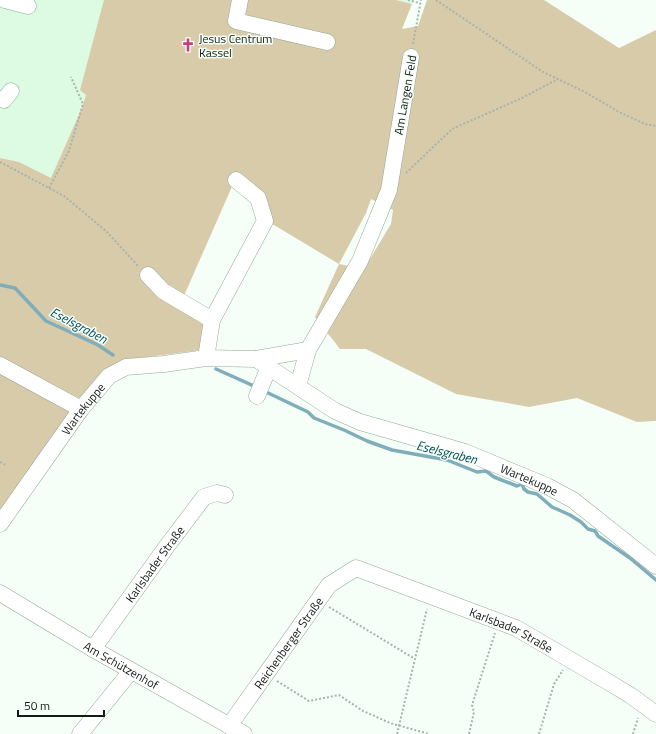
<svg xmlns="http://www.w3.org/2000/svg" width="656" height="734" font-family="'Titillium Web',sans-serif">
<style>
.built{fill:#dcfbe2}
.green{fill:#d8cbaa;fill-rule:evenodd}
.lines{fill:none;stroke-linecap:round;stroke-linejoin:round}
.stream{stroke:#7faeba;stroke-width:3.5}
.minor-casing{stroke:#92a997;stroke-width:17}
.path{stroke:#a9b2ab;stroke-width:2;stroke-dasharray:2 2;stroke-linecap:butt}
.minor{stroke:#fff;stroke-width:16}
.labels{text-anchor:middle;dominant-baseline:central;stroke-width:3;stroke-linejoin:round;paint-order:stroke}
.poi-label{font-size:12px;fill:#131b15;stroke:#f5fff7;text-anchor:start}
.street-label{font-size:12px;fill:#131b15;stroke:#f5fff7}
.water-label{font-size:13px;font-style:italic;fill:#084e5c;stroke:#f5fff7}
</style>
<rect width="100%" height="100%" fill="#f5fff7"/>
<!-- built -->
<polygon class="built" points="0,0 413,0 374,100 86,94 81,110 51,179 19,162 0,158"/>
<!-- green -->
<g class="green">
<path d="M104,0H396L412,4L402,29L418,26L427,0H544L619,48L656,30V421L637,422L577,398L529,407L456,394L366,349H340L315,317L339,264L269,222L238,173L183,298L176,305L204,324L201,350L132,359L107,368L81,399L0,357V158L19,162L51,178L81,110L86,95L80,90ZM371,199L393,210L391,224L364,269L339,264L366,213Z"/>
<polygon points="0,373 71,413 0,512"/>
</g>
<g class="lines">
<!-- stream -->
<g class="stream">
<polyline points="0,285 15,288 46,321 98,345 113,355"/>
<polyline points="216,369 256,387"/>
<polyline points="264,391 308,412 314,418 344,430 367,441 392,450 447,460 477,472 486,471 494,477 517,486 522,484 524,489 528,492 537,494 552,507 570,515 581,522 588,529 595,531 598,536 630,558 656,580"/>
</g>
<!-- minor casing -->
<g class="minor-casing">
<g id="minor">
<polyline points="5,0 28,6"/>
<polyline points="240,0 236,21 327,42"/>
<polyline points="0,99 4,100 11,91"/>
<polyline points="148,275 163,291 212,320 206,358"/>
<polyline points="212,320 265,221 258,198 236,180"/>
<path id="s1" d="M256,359L335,411L360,422L465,452L547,486L573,500L656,566"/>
<polyline points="0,365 81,409"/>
<polyline points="298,386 308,350"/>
<polyline points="257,396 269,367"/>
<path id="s2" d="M0,524L81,409L109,376L126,367L164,364L206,358L256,359L308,350L360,261L389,190L411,57"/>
<path id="s3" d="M0,593L93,649L244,734"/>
<path id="s4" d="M93,649L167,546L204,497L217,493L225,495"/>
<path id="s5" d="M229,726L329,585L356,568L516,628L605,680L630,695L656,714"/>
<polyline points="80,734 131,671"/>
</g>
</g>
<!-- path -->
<g class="path">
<polyline points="408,0 419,3"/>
<polyline points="436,0 543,72 585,92 619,112 645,124 656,126"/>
<polyline points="413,44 421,0"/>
<polyline points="0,162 64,196 106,231 138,266"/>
<polyline points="406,173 452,129 522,98 558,79"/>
<polyline points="49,188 69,151 83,104 71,77"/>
<polyline points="0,462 6,465"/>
<polyline points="329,607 415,659"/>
<polyline points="277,681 309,701 339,695 363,711 390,723 429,734"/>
<polyline points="397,734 427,609"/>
<polyline points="469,734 474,712 472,705 495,633"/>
<polyline points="539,734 554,684 563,670"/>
<polyline points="633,734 638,718"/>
</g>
<!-- minor -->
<use href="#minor" class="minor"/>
</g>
<!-- icons -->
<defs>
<g id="church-bare" transform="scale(1.08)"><path d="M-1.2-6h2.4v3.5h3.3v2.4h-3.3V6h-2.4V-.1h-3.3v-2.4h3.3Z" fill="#c23d81" stroke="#f5fff7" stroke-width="2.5" paint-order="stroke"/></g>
</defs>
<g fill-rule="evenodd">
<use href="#church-bare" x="188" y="45"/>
</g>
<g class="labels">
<!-- poi labels -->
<g class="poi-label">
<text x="199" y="38">Jesus Centrum<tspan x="199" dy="14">Kassel</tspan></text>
</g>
<!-- street labels -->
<g class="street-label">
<text transform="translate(405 95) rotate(-80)">Am Langen Feld</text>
<text stroke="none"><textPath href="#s2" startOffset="142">Wartekuppe</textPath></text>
<text stroke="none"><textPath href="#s1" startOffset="301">Wartekuppe</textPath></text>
<text stroke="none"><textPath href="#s4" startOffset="105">Karlsbader Straße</textPath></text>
<text stroke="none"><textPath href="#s5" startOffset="372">Karlsbader Straße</textPath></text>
<text stroke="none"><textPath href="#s5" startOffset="102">Reichenberger Straße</textPath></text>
<text stroke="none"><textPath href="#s3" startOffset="141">Am Schützenhof</textPath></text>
</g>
<!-- water labels -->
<g class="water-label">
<text transform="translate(79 325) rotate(28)">Eselsgraben</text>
<text transform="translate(447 452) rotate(14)">Eselsgraben</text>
</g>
</g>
<!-- scale -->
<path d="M18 710v6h86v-6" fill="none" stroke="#131b15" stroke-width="2"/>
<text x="24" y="710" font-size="12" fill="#131b15" stroke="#f5fff7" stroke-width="3" paint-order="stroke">50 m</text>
</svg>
